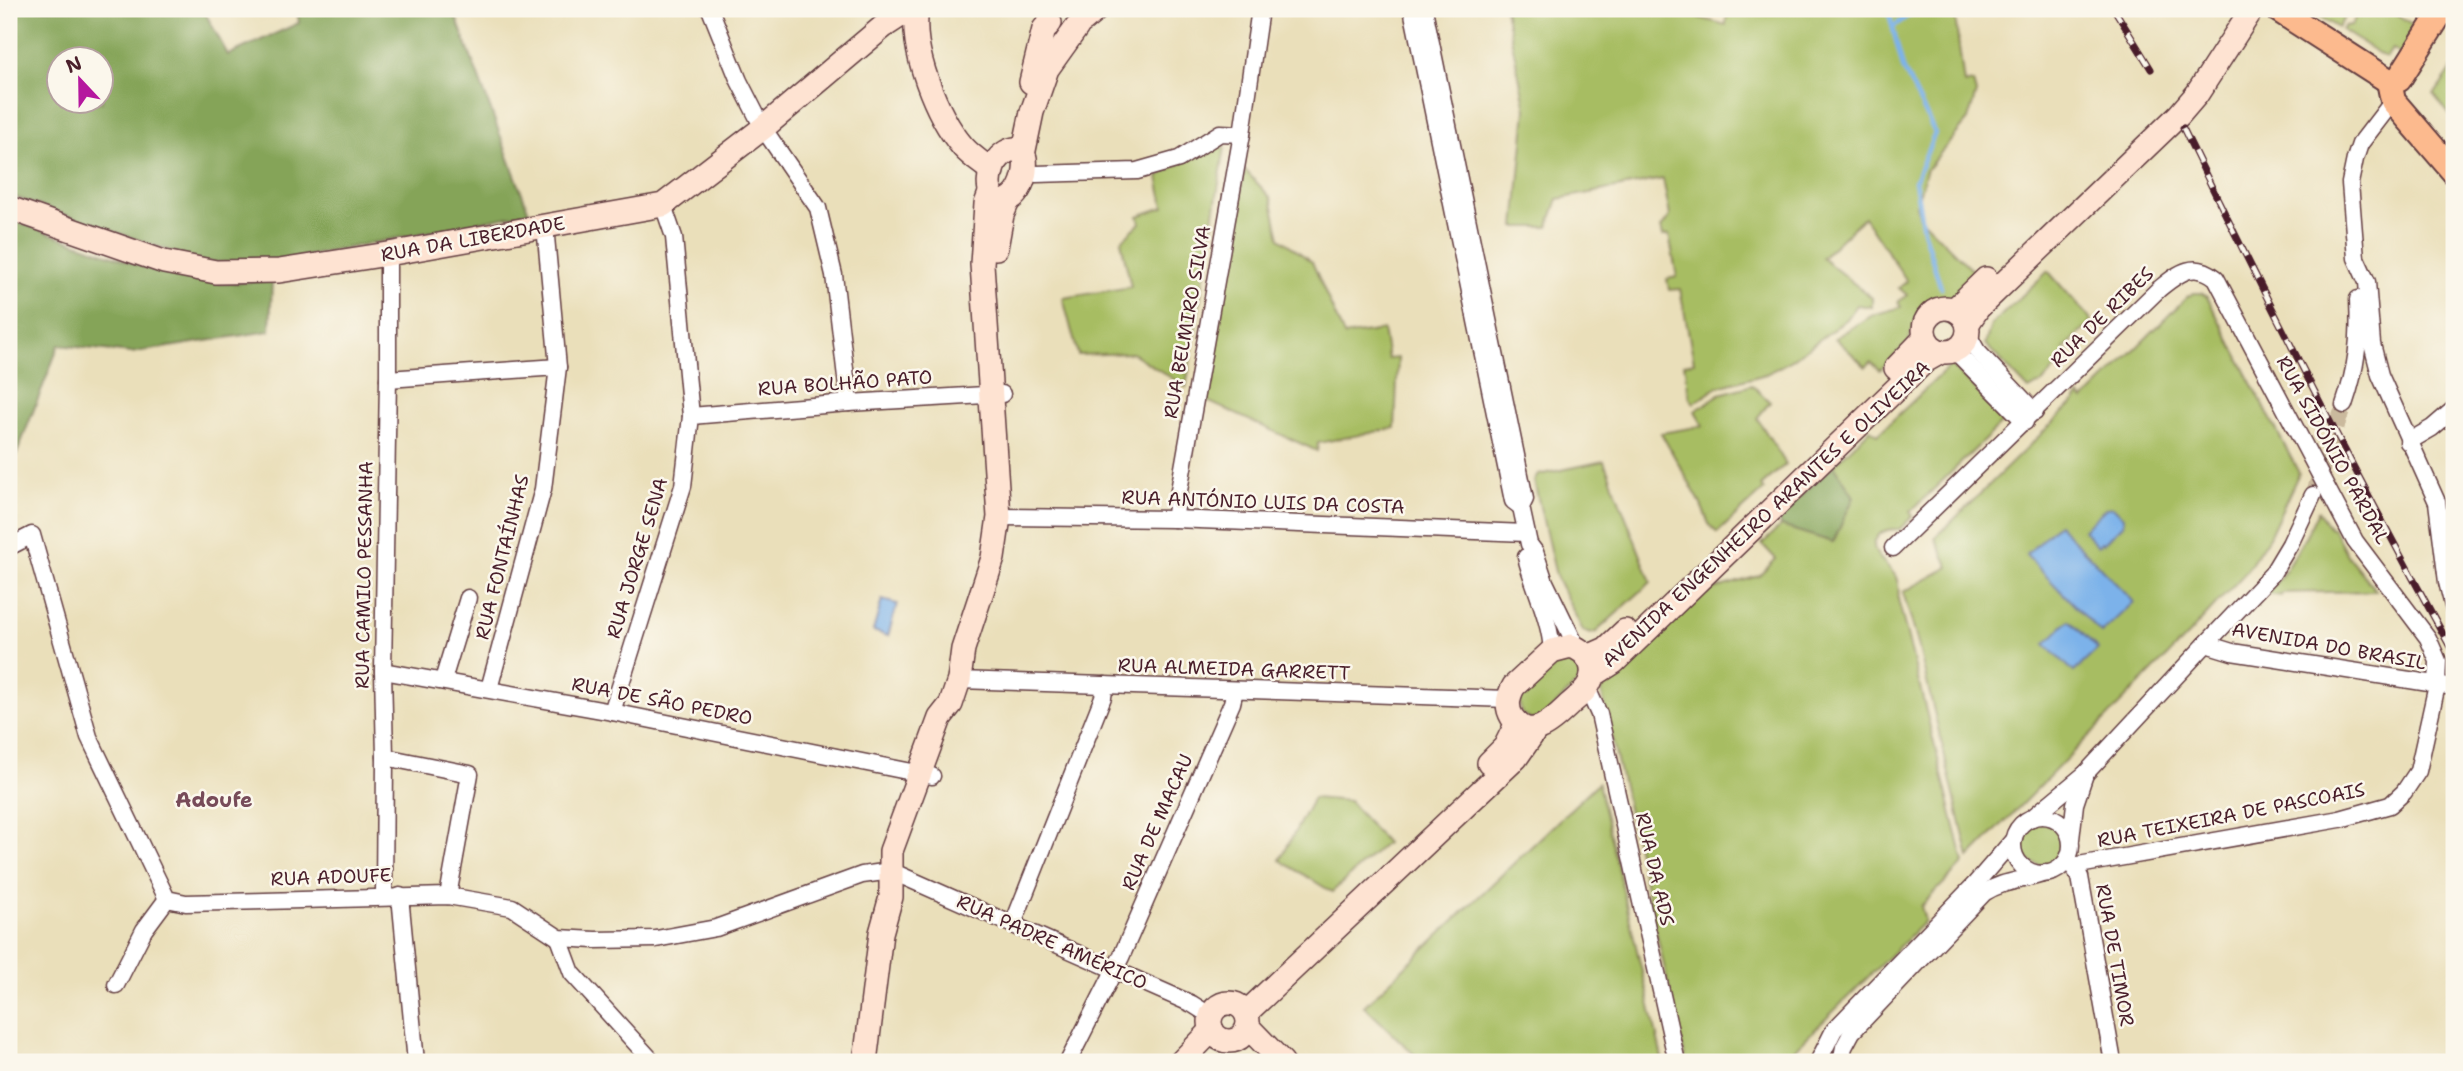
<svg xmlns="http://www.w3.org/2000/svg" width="2463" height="1071" font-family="'Shantell Sans',sans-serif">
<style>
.green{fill:#a7bd62;stroke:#786e46;stroke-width:2}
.forest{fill:#85a458;stroke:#686242;stroke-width:2;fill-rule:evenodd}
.water{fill:#7cb2ea;stroke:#63688a;stroke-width:2}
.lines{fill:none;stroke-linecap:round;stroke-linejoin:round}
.stream{stroke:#7cb2ea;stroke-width:4.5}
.street-tunnel{stroke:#cab99d;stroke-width:16;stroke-dasharray:16 8;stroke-linecap:butt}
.street-casing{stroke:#623c40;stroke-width:19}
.secondary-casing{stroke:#623c40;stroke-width:26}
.primary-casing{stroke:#623c40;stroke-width:28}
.street{stroke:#fff;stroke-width:16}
.secondary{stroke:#fee3d2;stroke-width:23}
.primary{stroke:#fcba8e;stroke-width:24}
.rail-casing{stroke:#4a1f2b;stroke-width:7}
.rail{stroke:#fbf7ec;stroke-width:4.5;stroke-dasharray:13;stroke-linecap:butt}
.labels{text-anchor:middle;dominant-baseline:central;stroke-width:5;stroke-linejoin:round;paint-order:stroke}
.street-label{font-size:19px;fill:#4a1f2b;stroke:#fbf7ec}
.neighbourhood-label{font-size:21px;font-weight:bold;fill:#774b59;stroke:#fbf7ec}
</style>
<rect width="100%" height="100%" fill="#fbf7ec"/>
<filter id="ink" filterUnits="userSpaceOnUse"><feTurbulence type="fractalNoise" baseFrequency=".0143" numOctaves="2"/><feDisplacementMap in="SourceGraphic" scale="14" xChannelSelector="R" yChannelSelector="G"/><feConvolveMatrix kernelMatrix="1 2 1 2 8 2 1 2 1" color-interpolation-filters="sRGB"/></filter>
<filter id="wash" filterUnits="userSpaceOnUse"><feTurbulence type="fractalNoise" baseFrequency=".00686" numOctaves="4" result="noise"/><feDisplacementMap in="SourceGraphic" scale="28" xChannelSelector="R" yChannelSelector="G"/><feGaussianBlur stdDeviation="1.57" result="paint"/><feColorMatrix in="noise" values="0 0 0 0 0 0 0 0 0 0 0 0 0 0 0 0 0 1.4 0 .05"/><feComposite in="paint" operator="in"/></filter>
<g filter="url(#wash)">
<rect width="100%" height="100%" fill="#eadfba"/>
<!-- green -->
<g class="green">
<polygon points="1505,9 1667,9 1726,25 1727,9 1954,9 1964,84 1973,82 1976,93 1968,120 1927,169 1916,205 1920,218 1977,275 1953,297 1933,301 1918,313 1908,343 1880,370 1871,362 1866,367 1835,338 1873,315 1901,307 1898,302 1907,295 1899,288 1907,281 1864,217 1822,258 1872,298 1872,307 1857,305 1847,319 1792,360 1766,374 1718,387 1694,403 1690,398 1684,364 1694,362 1680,289 1669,290 1667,279 1677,277 1669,235 1663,236 1661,228 1670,216 1663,179 1558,199 1548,227 1515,227 1526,109"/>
<polygon points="2308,9 2388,9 2418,28 2401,55 2392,49 2386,58 2342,30 2345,26 2351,25 2356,17 2348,12 2338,28"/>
<polygon points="2452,69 2454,70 2454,120 2434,95"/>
<polygon points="1217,141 1225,146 1186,387 1132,353 1078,355 1063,298 1131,287 1121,241 1140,223 1138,216 1164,207 1158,177"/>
<polygon points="1244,169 1271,198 1280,238 1312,262 1344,336 1383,330 1388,359 1398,358 1395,428 1318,443 1317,451 1207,401"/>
<polygon points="2048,271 2092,321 2064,349 2069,354 2043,382 2029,390 1985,344 1991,325"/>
<polygon points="2194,293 2201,293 2207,297 2299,473 2269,537 2246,572 2189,634 1969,858 1917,640 1903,592 1949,567 1935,538 2080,396 2084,400 2188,296"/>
<path d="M1951,365L2002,416V423L1910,512L1913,516L1900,529C1892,529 1885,529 1879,535C1863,552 1890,564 1896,577C1899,584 1899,592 1898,599L1964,863L1921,906L1925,921L1782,1062H1686L1601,690L1703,592L1759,576L1776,559L1762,544L1781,526L1833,542L1854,497L1834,465L1870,429L1878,434Z"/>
<polygon points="1752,385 1770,402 1757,418 1786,464 1761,486 1764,490 1717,533 1709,524 1699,500 1661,433 1703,426 1695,411 1720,394"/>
<polygon points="1604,461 1651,582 1596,632 1590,634 1583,631 1556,576 1534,481 1538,475"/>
<path d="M2318,511L2330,529L2333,528L2347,555L2376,591L2282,593L2281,596L2267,594C2289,569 2304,541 2318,511Z"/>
<polygon points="1565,655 1580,661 1582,678 1544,717 1531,720 1521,713 1519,697 1521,693"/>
<polygon points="1598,783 1663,1062 1422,1062 1364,1006"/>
<polygon points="1313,798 1349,801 1386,843 1332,892 1280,860"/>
<circle cx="2042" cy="844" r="21"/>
</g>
<!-- forest -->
<g class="forest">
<path d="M9,9H203L228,55L299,23L297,9H453L529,212L272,263L202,262L9,195ZM60,60H102V102H60Z"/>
<polygon points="9,219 150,269 222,284 272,280 270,331 131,353 59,345 12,466 9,468"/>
<polygon points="1834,465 1854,497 1833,542 1781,526 1778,517"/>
</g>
<!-- water -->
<g class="water">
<polygon points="2113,507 2124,518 2123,525 2103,544 2101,542 2098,546 2083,530 2106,508"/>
<polygon points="2058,524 2134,602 2101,633 2026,555"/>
<polygon points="882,600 897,604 888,636 873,631"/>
<polygon points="2069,620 2098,649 2074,672 2045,644"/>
</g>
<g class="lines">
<!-- stream -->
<g class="stream">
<polyline points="1888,9 1903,68 1935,133 1915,181 1923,230 1941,288"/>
<polyline points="1893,27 1917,9"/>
</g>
</g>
</g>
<g filter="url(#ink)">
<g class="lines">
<!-- street-tunnel -->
<polyline class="street-tunnel" points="2313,495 2344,405"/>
<!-- street casing -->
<g class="street-casing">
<g id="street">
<polyline points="710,9 739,81 763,128 818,208 834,275 849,403"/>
<polyline points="1412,9 1513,501 1521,507"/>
<polyline points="1424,9 1525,499 1521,507 1529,544 1535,552 1545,582 1577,648"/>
<polyline points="2393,101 2360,144 2355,159 2350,183 2356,258 2367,282 2372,344 2380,375 2437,502 2447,582 2454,610"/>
<polyline points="1036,174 1137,171 1179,159 1220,133 1242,134 1260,9"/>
<polyline points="1968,335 1977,351 2035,412"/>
<polyline points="1955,351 2025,422"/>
<polyline points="388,379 558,367"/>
<path d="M2344,405C2357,367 2360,339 2358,299"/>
<polyline points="691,416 849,403 1002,394"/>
<polyline points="2408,442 2432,428 2454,409"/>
<polyline points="999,517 1174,519 1526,533"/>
<polyline points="1174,519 1242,134"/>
<polyline points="9,547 32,535 89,737 167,899 186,903 448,896 512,907 559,938 595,940 656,939 716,928 862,875 891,871 1192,1004 1211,1016"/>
<path d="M1893,548L2159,289C2178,274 2193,260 2216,278L2355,541L2428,638L2438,661L2437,685L2418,771L2404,792L2390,805L2340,819L2073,866"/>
<path d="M1526,557C1534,589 1550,618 1552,651"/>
<polyline points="2206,644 2272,574 2290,544 2313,495"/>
<polyline points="383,671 612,712 932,776"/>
<polyline points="443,680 468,598"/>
<polyline points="959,680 1508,699"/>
<polyline points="1587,688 1599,714 1677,1062"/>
<polyline points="489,689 543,489 558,367 545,226"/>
<polyline points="612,712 683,486 691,416 674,237 663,205"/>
<polyline points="385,757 470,774 448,896"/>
<circle cx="2042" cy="845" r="29"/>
<polyline points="2032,818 2085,774 2206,644 2232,652 2454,687"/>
<polyline points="2071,839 2075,804 2085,774"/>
<polyline points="2069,861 2080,877 2113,1062"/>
<polyline points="384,896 385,757 383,671 388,379 388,254"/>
<polyline points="400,896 416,1062"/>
<polyline points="1013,924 1103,697 1105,685"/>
<polyline points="559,938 572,973 653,1062"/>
<polyline points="116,985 144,930 167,899"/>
<polyline points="1068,1062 1121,957 1232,703 1235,690"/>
<polyline points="1818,1062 1834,1030 1975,884 2014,839"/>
<path d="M1841,1062L1844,1047L1852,1032L1984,893C2003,880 2024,881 2045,873"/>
</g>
</g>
<!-- secondary casing -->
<g class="secondary-casing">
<g id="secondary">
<path d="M917,9C910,50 936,115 963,147C971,156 983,164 992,171"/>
<polyline points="1083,21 1097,9"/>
<polyline points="1031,82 1044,29 1050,23"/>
<path d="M1014,149L1021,151L1025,158C1027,176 1019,204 997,202C980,186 993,153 1014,149Z"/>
<polyline points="1023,155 1032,112 1047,69 1077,27"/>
<polyline points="9,208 164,262 216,272 279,271 388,254 663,205 763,128 884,26 910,9"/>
<polyline points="996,248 1002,215 1008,201"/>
<circle cx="1946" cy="330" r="22"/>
<polyline points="1955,309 1986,279"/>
<polyline points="1968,323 1978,308 2179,115 2197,94 2252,9"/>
<polyline points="1896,368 1925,338"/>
<path d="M1571,646C1587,651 1598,667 1589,684C1585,692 1577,698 1570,704C1555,718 1531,745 1512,717C1506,707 1508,696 1514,686L1552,651Z"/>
<polyline points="1588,657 1606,649 1625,631"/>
<polyline points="1592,676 1614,662 1925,361 1941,352"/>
<polyline points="1489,763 1505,747 1517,723"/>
<circle cx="1229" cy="1022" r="19"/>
<polyline points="1246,1013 1516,758 1536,729"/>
<polyline points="1248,1027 1282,1062"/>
<polyline points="865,1062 881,933 891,897 891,851 940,718 951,704 959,680 963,649 993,558 999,517 982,264 986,204 990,193"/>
<polyline points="1181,1062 1212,1030"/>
</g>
</g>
<!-- primary casing -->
<g class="primary-casing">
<g id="primary">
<polyline points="2277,9 2389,81 2399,79"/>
<polyline points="2399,79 2443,9"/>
<polyline points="2389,81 2393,101 2454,172"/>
</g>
</g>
<!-- street -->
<use href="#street" class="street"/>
<!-- secondary -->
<use href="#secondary" class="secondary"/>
<!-- primary -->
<use href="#primary" class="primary"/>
<!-- rail casing -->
<g class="rail-casing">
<g id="rail">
<polyline points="2114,9 2151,69"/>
<path d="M2183,128C2269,305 2359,481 2454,654"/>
</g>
</g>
<!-- rail -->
<use href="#rail" class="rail"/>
</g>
</g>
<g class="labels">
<!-- street labels -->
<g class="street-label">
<text transform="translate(473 239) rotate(-10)">RUA DA LIBERDADE</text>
<text transform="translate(2102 317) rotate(-44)">RUA DE RIBES</text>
<text transform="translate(1187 322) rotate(-80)">RUA BELMIRO SILVA</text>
<text transform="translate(845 383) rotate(-4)">RUA BOLHÃO PATO</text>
<text transform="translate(2333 450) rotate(61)">RUA SIDÓNIO PARDAL</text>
<text transform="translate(1263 502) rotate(2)">RUA ANTÓNIO LUIS DA COSTA</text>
<text transform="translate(1766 514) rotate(-43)">AVENIDA ENGENHEIRO ARANTES E OLIVEIRA</text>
<text transform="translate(502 557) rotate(-76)">RUA FONTAÍNHAS</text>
<text transform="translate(637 558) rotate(-73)">RUA JORGE SENA</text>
<text transform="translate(364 575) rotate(-89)">RUA CAMILO PESSANHA</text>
<text transform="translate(2329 646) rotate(10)">AVENIDA DO BRASIL</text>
<text transform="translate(1234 669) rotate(2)">RUA ALMEIDA GARRETT</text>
<text transform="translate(662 701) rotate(11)">RUA DE SÃO PEDRO</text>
<text transform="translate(2231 815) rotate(-11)">RUA TEIXEIRA DE PASCOAIS</text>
<text transform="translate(1157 822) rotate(-66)">RUA DE MACAU</text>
<text transform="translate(1655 869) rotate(77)">RUA DA ADS</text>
<text transform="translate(331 877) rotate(-2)">RUA ADOUFE</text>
<text transform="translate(1052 942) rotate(24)">RUA PADRE AMÉRICO</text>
<text transform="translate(2115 955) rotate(80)">RUA DE TIMOR</text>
</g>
<!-- neighbourhood labels -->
<g class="neighbourhood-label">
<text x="214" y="800">Adoufe</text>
</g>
</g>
<!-- margin -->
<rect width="2463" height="1071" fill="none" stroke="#fbf7ec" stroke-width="35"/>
<!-- north arrow -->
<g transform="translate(80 80) rotate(338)"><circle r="33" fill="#fbf7ec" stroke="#b4a19f" stroke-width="2"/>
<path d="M0-5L12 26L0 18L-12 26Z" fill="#b5179e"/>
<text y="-10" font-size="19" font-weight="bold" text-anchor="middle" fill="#4a1f2b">N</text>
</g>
</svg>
